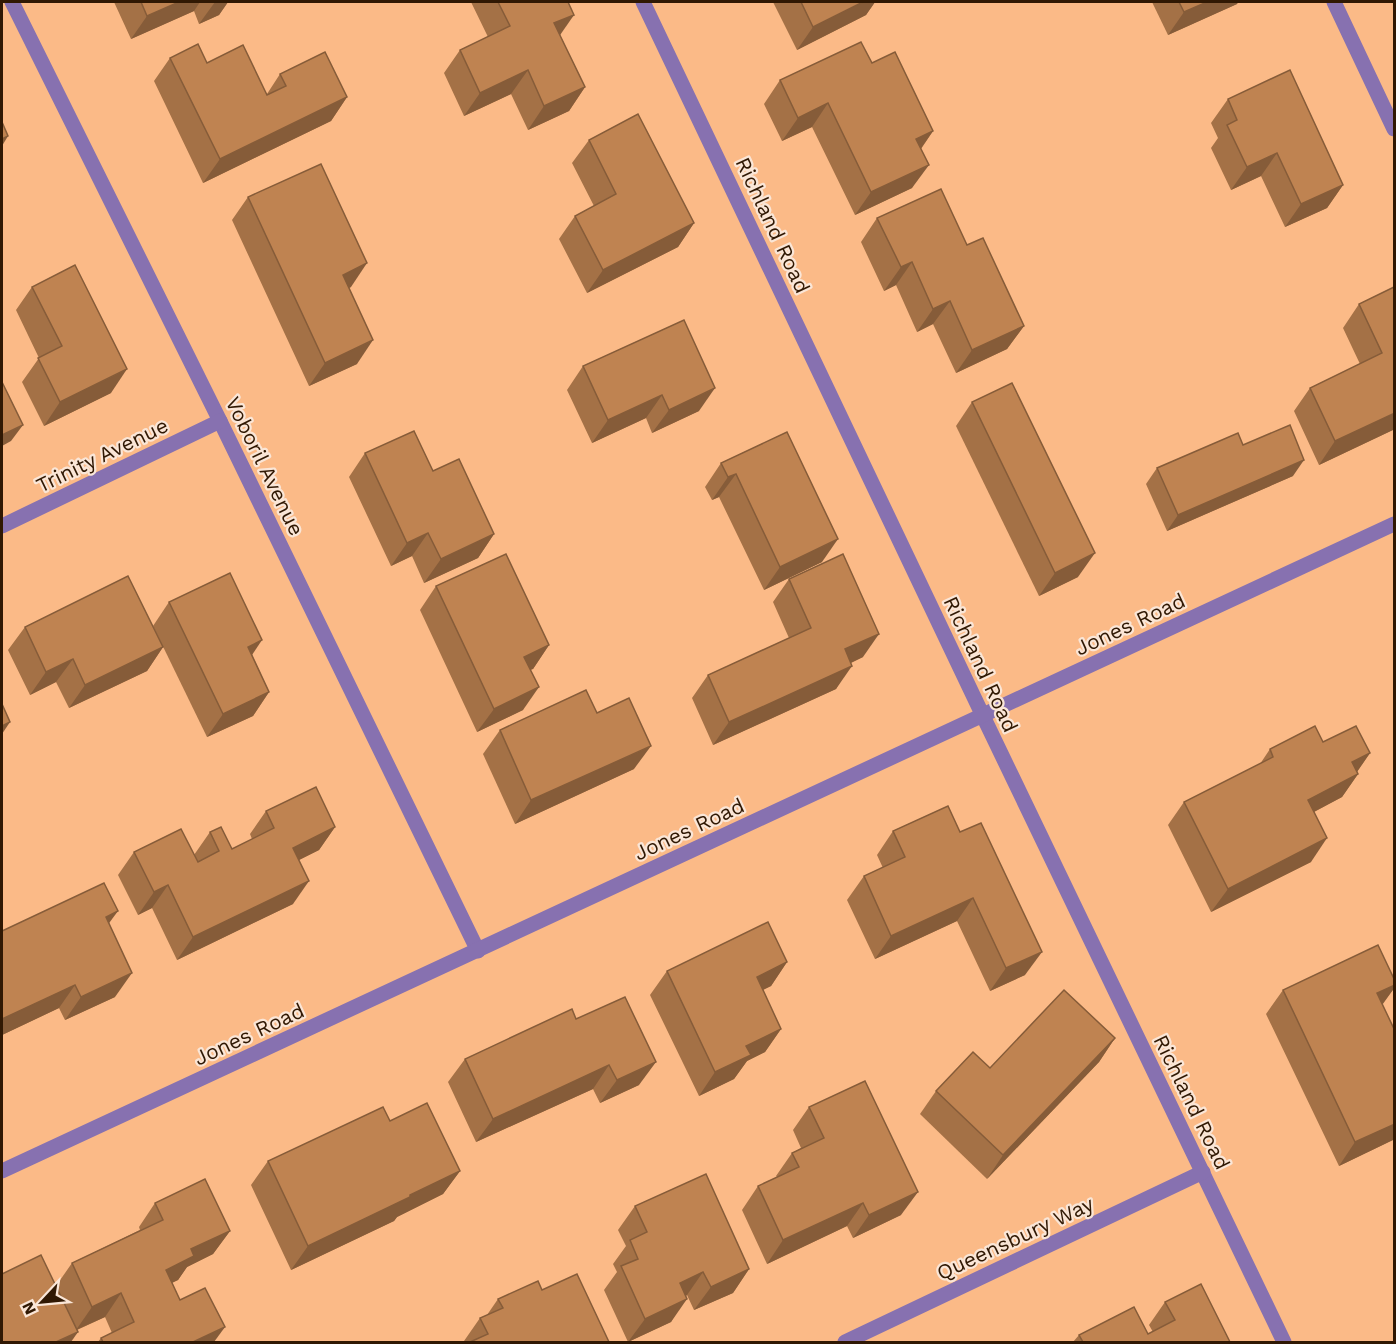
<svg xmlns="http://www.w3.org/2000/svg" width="1396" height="1344" font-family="'Work Sans',sans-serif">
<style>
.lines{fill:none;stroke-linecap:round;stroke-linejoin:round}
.minor{stroke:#8771b0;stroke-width:15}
.wall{fill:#a47146}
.shaded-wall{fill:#865c39}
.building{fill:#bf8351;stroke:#865c39;stroke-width:1.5}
.labels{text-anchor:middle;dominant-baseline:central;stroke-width:4.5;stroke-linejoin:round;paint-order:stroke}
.street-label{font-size:21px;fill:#301803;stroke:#fae6d7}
</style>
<rect width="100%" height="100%" fill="#fbba87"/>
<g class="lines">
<!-- minor -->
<g class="minor">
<polyline points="12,2 220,421 478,951"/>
<polyline points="643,2 983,716 1284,1342"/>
<polyline points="1334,2 1394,129"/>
<polyline points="2,526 220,421"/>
<polyline points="2,1171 1394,524"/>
<polyline points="845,1342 1203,1172"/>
</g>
</g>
<!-- wall -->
<g class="wall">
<polygon points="114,2 228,2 219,15 199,24 194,11 131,39"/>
<polygon points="471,2 568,2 560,35 585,87 569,111 528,130 511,94 464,116 444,73 460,50 488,37"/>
<polygon points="773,2 875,2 866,15 797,50"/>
<polygon points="1152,2 1238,2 1237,4 1168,35"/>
<polygon points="170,58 207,63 267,94 280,74 347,97 331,121 203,183 154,81"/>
<polygon points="872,63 933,131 921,149 912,188 855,215 812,127 782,141 764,104 780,80"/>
<polygon points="1228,99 1343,185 1327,208 1285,227 1261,176 1231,190 1211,148 1218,138 1211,123"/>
<polygon points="589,140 694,223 678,247 587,293 559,239 575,216 594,206 572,163"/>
<polygon points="248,197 351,287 349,288 357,364 309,386 232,220"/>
<polygon points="877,218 967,245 1024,326 1007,349 956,373 933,324 917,332 896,285 884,291 861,242"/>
<polygon points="32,287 111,393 44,426 22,382 39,358 16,310"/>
<polygon points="1394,287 1395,429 1319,465 1294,411 1310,388 1360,364 1343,328 1359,304"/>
<polygon points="684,320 699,411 652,433 646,418 592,443 567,390 583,366"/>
<polygon points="972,402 1078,577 1039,596 956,426"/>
<polygon points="787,432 822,562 764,590 719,497 712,500 705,487 721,463"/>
<polygon points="1243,445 1293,476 1167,531 1146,484 1157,468"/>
<polygon points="365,453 433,471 494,534 478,558 424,583 412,556 391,566 349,477"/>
<polygon points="789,579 863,657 851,663 836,689 713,745 692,698 708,675 789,638 773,602"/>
<polygon points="436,586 549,645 533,669 531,669 523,710 477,732 420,610"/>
<polygon points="169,602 252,655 269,692 253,716 207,737 153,626"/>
<polygon points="25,627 163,647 147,671 69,708 56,682 30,695 8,650"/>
<polygon points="597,713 634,769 515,824 483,754 500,730"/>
<polygon points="1323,742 1370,753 1357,772 1358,774 1342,797 1314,812 1311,862 1211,912 1168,825 1184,802 1260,764 1270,749"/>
<polygon points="948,806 1025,975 990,991 957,921 875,959 847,900 864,876 883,868 877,855 893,831"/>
<polygon points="266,811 335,827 319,850 299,860 293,904 177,960 152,908 138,915 118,875 134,852 194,855 210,832 232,849 252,839 250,834"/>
<polygon points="109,923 115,997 65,1020 59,1008 2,1035 2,931"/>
<polygon points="787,962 771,986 763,990 781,1029 765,1052 747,1061 734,1079 699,1096 650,995 667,971"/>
<polygon points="1395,981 1395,987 1382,1004 1395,1139 1339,1166 1266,1014 1283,990"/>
<polygon points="576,1019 639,1085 600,1103 593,1089 476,1142 448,1082 465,1059"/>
<polygon points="1115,1038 1099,1062 987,1179 920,1114 936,1091 990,1068"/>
<polygon points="809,1107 901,1215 853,1238 847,1226 767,1264 742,1210 758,1186 777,1177 776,1176 792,1153 801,1148 793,1130"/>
<polygon points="390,1121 460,1171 443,1194 397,1217 394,1221 291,1270 251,1185 268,1161"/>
<polygon points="155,1203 230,1231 213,1254 187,1267 178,1280 172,1283 180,1300 214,1342 98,1342 101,1338 112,1333 105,1317 77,1330 2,1342 2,1274 56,1286 72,1263 140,1230 139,1227"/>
<polygon points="635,1206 749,1269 733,1293 694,1310 687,1295 686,1296 671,1322 628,1342 604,1290 617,1272 613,1264 626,1246 618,1230"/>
<polygon points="542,1290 609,1342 464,1342 464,1341 480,1318 487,1315 498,1299"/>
<polygon points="1165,1302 1230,1342 1073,1342 1079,1335 1148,1334 1153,1332 1149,1325"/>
</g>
<!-- shaded-wall -->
<g class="shaded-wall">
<polygon points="179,2 200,2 194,11 131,39 147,16"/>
<polygon points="215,2 228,2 219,15 199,24"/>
<polygon points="863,2 875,2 866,15 797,50 813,27"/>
<polygon points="1207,2 1238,2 1237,4 1168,35 1184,12"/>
<polygon points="574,15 558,38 554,23"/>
<polygon points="528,70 511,94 464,116 480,93"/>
<polygon points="585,87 569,111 528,130 544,106"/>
<polygon points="347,97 331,121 203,183 220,159"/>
<polygon points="828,103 812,127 782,141 798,118"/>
<polygon points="933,131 917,154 916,139"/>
<polygon points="8,136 2,146 2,139"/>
<polygon points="1277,153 1261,176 1231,190 1247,167"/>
<polygon points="929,165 912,188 855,215 871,192"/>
<polygon points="1343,185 1327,208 1285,227 1301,204"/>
<polygon points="694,223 678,247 587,293 603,270"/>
<polygon points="912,262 896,285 884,291 901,267"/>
<polygon points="367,263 351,287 327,298 343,275"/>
<polygon points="950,301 933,324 917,332 933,309"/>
<polygon points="1024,326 1007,349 956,373 972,350"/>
<polygon points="373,340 357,364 309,386 325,363"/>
<polygon points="127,369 111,393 44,426 60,402"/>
<polygon points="715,388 699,411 652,433 669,410"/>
<polygon points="662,395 646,418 592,443 608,420"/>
<polygon points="1395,413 1395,429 1319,465 1335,441"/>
<polygon points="23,425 11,441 2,446 2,435"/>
<polygon points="1304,460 1293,476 1167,531 1178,515"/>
<polygon points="736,474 719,497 712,500 728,477"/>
<polygon points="428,533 412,556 391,566 407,543"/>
<polygon points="494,534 478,558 424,583 441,559"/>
<polygon points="838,539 822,562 764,590 780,567"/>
<polygon points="1095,553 1078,577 1039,596 1055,573"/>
<polygon points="879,634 863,657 829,673 845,649"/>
<polygon points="262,640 246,664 248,647"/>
<polygon points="549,645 533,669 508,680 524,657"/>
<polygon points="163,647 147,671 69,708 85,685"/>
<polygon points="73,659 56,682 30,695 46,672"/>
<polygon points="852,666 836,689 713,745 729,722"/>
<polygon points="539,687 523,710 477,732 494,709"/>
<polygon points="269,692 253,716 207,737 223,714"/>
<polygon points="10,722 2,734 2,726"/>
<polygon points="651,746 634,769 515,824 531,800"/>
<polygon points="1370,753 1354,776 1352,762"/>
<polygon points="1358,774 1342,797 1291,824 1308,800"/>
<polygon points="335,827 319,850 277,871 293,848"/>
<polygon points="1327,838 1311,862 1211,912 1228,889"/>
<polygon points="309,881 293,904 177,960 193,937"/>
<polygon points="168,885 152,908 138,915 154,892"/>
<polygon points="973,898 957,921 875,959 891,936"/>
<polygon points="118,911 101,934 106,917"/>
<polygon points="1042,952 1025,975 990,991 1006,968"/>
<polygon points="787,962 771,986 740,1001 757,977"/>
<polygon points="132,973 115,997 65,1020 81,997"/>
<polygon points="75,985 59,1008 2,1035 2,1019"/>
<polygon points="1395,985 1395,987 1380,1008 1377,993"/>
<polygon points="781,1029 765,1052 747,1061 734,1079 699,1096 715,1072 746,1046"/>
<polygon points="1115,1038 1099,1062 987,1179 1003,1155"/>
<polygon points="656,1062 639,1085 600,1103 617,1080"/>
<polygon points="609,1065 593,1089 476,1142 493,1119"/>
<polygon points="1395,1124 1395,1139 1339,1166 1355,1142"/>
<polygon points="460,1171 443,1194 397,1217 394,1221 291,1270 308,1246 410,1195"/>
<polygon points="918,1192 901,1215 853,1238 869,1215"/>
<polygon points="863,1203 847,1226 767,1264 783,1240"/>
<polygon points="230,1231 213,1254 187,1267 178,1280 149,1293 166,1270 191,1249"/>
<polygon points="749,1269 733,1293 694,1310 711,1287"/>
<polygon points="703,1272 687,1295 663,1306 680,1283"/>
<polygon points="121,1293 105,1317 76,1330 92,1307"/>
<polygon points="687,1299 671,1322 628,1342 645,1319"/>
<polygon points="225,1327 214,1342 193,1342"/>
<polygon points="78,1332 71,1342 56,1342"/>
</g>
<!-- building -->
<g class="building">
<polygon points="141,2 179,2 147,16"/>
<polygon points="498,2 568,2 574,15 554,23 585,87 544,106 528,70 480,93 460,50 510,26"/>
<polygon points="801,2 863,2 813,27"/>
<polygon points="1179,2 1207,2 1184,12"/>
<polygon points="861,42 872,63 895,52 933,131 916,139 929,165 871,192 828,103 798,118 780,80"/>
<polygon points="198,44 207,63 243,45 267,95 286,86 280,74 325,52 347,97 220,159 170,58"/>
<polygon points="1290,70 1343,185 1301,204 1277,153 1247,167 1227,125 1237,120 1228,99"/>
<polygon points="638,114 694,223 603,270 575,216 616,194 589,140"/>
<polygon points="2,122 8,136 2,139"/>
<polygon points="321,164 367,263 343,275 373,340 325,363 248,197"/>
<polygon points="941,189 967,245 983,238 1024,326 972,350 950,301 933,309 912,262 901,267 877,218"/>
<polygon points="75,265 127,369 60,402 38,358 62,346 32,287"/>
<polygon points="1394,287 1395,413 1335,441 1310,388 1382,353 1359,304"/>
<polygon points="684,320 715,388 669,410 662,395 608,420 583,366"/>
<polygon points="2,382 23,425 2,435"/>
<polygon points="1012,383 1095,553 1055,573 972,402"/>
<polygon points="1290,425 1304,460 1178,515 1157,468 1238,433 1243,445"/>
<polygon points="414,431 433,471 459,459 494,534 441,559 428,533 407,543 365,453"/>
<polygon points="787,432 838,539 780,567 736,474 728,477 721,463"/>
<polygon points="506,554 549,645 524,657 539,687 494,709 436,586"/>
<polygon points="843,554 879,634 845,649 852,666 729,722 708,675 811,628 789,579"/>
<polygon points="230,573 262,640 248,647 269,692 223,714 169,602"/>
<polygon points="128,576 163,647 85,685 73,659 46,672 25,627"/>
<polygon points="586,690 597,713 629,698 651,746 531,800 500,730"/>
<polygon points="2,704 10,722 2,726"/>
<polygon points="1315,726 1323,742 1356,726 1370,753 1352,762 1358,774 1308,800 1327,838 1228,889 1184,802 1273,757 1270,749"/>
<polygon points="316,787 335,827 293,848 309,881 193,937 168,885 154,892 134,852 181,829 198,862 219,851 210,832 221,827 232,849 274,828 266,811"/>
<polygon points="948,806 960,832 981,823 1042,952 1006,968 973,898 891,936 864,876 905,857 893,831"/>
<polygon points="104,883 118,911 106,917 132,973 81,997 75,985 2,1019 2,931"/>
<polygon points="768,922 787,962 757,977 781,1029 746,1046 751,1055 715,1072 667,971"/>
<polygon points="1378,945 1395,981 1395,985 1377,993 1395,1031 1395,1124 1355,1142 1283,990"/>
<polygon points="1064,990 1115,1038 1003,1155 936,1091 973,1052 990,1068"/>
<polygon points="625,997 656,1062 617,1080 609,1065 493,1119 465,1059 572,1009 576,1019"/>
<polygon points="865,1081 918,1192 869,1215 863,1203 783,1240 758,1186 799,1167 792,1153 824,1138 809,1107"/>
<polygon points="427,1103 460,1171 410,1195 410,1197 308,1246 268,1161 383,1107 390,1121"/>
<polygon points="706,1174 749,1269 711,1287 703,1272 680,1283 687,1299 645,1319 621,1266 638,1259 630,1240 647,1232 635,1206"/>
<polygon points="205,1179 230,1231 191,1249 194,1256 166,1270 180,1300 205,1288 225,1327 193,1342 103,1342 101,1338 134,1322 121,1293 92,1307 72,1263 163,1220 155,1203"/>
<polygon points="41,1255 78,1332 56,1342 2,1342 2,1274"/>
<polygon points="577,1274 609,1342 470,1342 488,1334 480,1318 503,1308 498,1299 538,1281 542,1290"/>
<polygon points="1201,1284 1230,1342 1083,1342 1079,1335 1134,1307 1148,1334 1175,1320 1165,1302"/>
</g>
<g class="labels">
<!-- street labels -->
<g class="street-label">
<text transform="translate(773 225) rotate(65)">Richland Road</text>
<text transform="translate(102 455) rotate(-26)">Trinity Avenue</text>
<text transform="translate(265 466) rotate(64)">Voboril Avenue</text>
<text transform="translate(1130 624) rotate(-25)">Jones Road</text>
<text transform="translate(981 664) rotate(65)">Richland Road</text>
<text transform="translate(689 829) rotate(-25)">Jones Road</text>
<text transform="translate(249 1034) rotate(-25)">Jones Road</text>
<text transform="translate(1192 1102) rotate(64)">Richland Road</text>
<text transform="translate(1015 1238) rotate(-25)">Queensbury Way</text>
</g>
</g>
<!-- border -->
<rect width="1396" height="1344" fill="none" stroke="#301803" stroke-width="6"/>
<!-- north arrow -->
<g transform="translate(42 1302) rotate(244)" stroke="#fae6d7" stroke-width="4.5" paint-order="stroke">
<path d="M0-4.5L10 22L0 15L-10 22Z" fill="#301803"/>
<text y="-9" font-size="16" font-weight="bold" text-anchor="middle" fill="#301803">N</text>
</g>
</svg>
